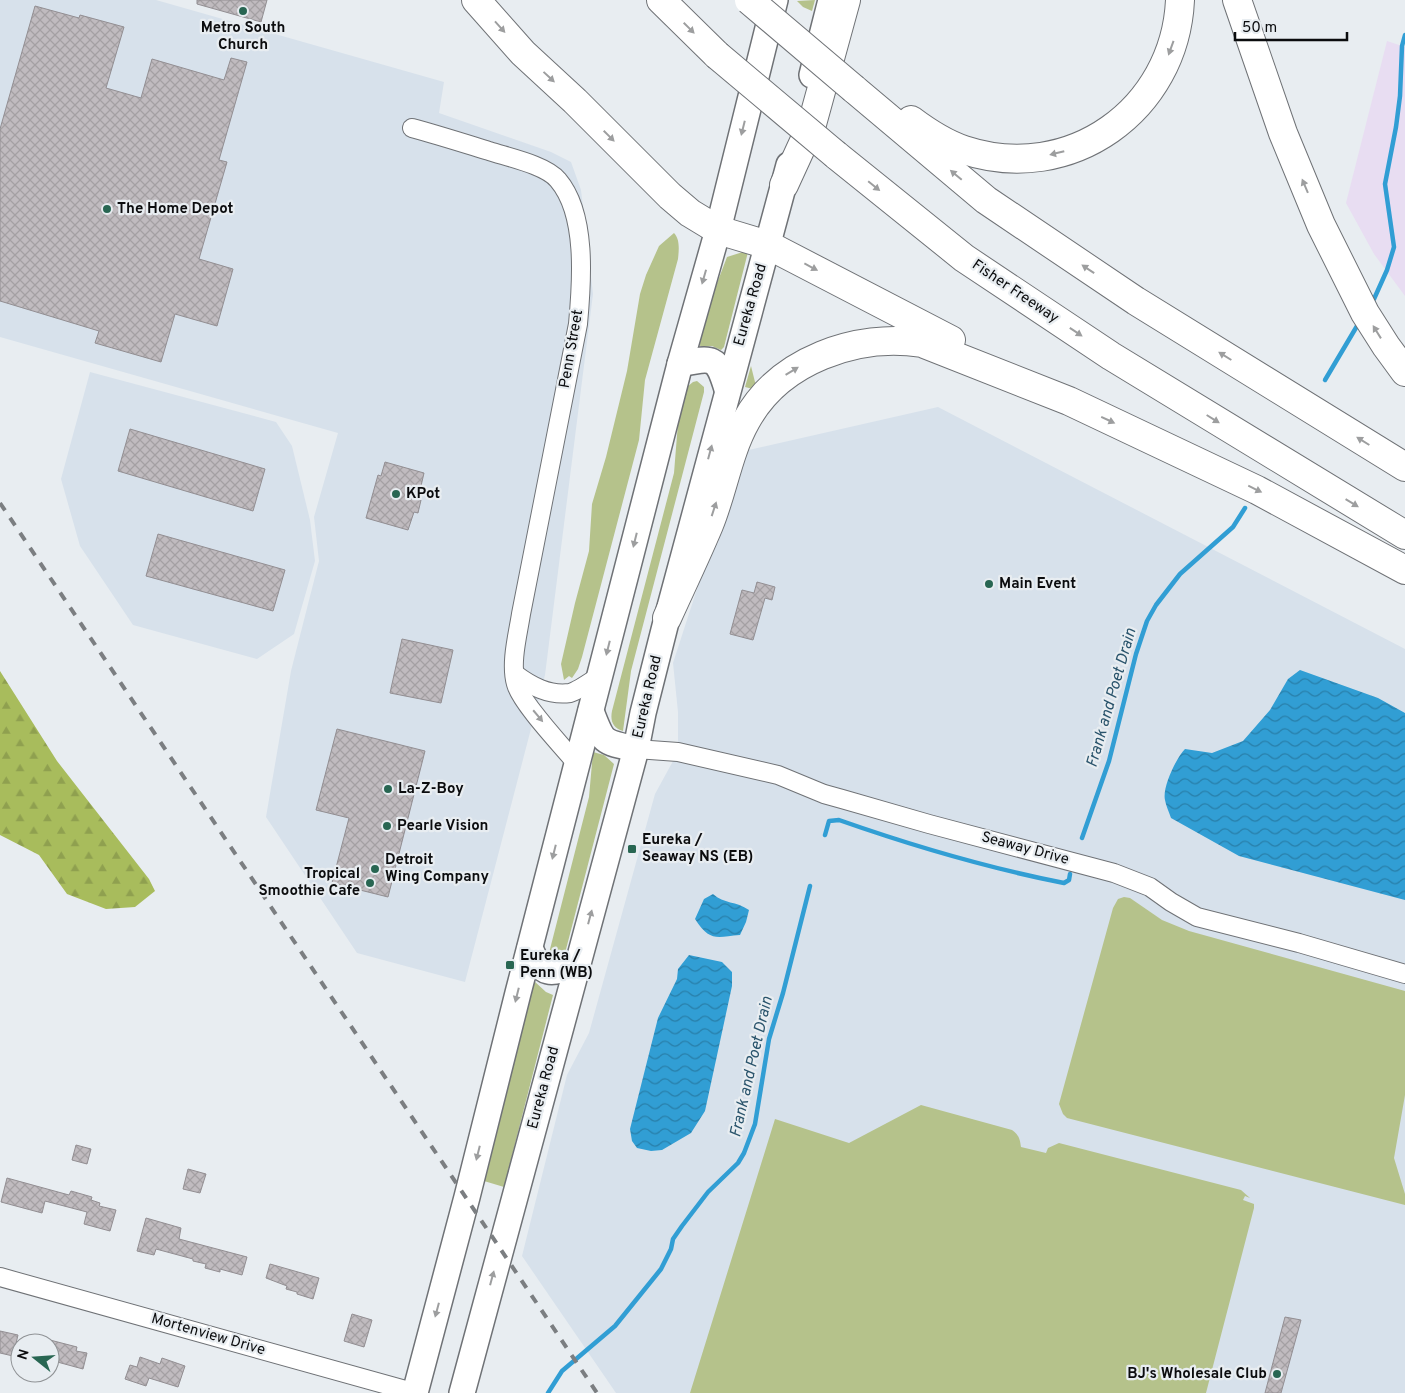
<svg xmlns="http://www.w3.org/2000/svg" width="1405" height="1393" font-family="Overpass,sans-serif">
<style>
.built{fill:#d7e1eb}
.industrial{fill:#e8ddf2}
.grass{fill:#b5c28b}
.forest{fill:url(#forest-firs)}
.water{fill:url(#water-waves)}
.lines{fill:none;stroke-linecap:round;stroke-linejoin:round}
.stream{stroke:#319ed4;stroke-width:4.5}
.building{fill:url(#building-cross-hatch);stroke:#928e92}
.street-casing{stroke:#6f7276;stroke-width:20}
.secondary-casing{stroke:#6f7276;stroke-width:28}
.highway-casing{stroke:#6f7276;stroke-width:30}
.street{stroke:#fff;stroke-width:18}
.secondary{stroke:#fff;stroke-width:25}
.highway{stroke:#fff;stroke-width:28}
.rail{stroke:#7b7e81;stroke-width:4;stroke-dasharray:9 9;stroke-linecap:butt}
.highway-bridge-casing{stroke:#6f7276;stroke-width:30;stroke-linecap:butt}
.highway-bridge{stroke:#fff;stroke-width:28}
.oneway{fill:#9d9e9f}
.poi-dot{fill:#286652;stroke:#e8edf1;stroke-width:2}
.labels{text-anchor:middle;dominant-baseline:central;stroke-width:4.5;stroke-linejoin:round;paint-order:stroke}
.poi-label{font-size:15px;font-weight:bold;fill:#0b0c0e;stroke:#e8edf1;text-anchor:start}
.street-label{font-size:15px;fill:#0b0c0e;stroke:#e8edf1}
.water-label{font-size:16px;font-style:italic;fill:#2a546c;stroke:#e8edf1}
</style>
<defs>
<pattern id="forest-firs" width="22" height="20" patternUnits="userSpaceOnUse" patternTransform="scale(1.25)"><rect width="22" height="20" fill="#a8bc5c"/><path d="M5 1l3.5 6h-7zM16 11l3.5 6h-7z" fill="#8fa04f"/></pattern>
<pattern id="water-waves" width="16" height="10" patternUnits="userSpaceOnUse" patternTransform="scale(1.25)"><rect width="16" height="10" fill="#319ed4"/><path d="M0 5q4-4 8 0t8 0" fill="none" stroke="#287faa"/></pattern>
<pattern id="building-cross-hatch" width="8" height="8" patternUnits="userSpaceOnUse" patternTransform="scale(1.25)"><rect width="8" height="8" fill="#c0bbbf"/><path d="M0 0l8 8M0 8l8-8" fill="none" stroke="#a4a0a3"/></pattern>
</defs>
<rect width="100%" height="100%" fill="#e8edf1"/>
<!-- built -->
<g class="built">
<polygon points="0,0 156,0 444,82 439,113 551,152 571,162 581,190 593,294 545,675 465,982 357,953 266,817 291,671 319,561 314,517 338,433 0,337"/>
<polygon points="90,372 276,422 292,446 310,520 315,561 294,634 257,659 133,625 80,546 61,479"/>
<polygon points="938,407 1405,649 1405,1393 616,1393 522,1256 567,1075 589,1033 655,794 678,752 678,712 673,663 709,552 718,543 740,452"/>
</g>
<!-- industrial -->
<polygon class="industrial" points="1387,41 1405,47 1405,296 1374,254 1346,203"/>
<!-- grass -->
<g class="grass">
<polygon points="815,0 812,11 803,7 797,1"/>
<path d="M674,233C680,239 679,250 678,259L645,380L639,440L582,657L578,669L572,678L569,676L564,680L561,664L575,603L589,551L592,504L606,457L627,371L640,294L646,275L659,246Z"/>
<polygon points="746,251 748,252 724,347 721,350 712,346 702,347 699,345 699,342 711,299 727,257"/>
<polygon points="751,366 757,390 745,387"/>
<path d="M697,381L704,387V392L631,671L623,731C613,728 610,721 612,711L674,473L678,423L687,387L693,382Z"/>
<polygon points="593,752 604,755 614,764 564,957 552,960 549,953 589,797"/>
<polygon points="1124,897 1130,898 1162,920 1189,931 1405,991 1405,1095 1394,1158 1405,1194 1405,1205 1067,1118 1063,1114 1059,1104 1113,908 1118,899"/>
<polygon points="534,981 546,992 553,995 504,1187 484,1181"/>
<path d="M921,1105L1012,1130C1019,1135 1020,1139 1021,1147L1046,1153L1048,1148L1059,1143L1241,1190L1250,1198L1245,1196L1243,1200L1254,1204V1208L1206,1393H690L775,1119L849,1143Z"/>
</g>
<!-- forest -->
<polygon class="forest" points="0,671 57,761 149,879 155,891 135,907 106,909 67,894 39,855 0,835"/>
<!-- water -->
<g class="water">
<path d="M1300,670L1378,698L1405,713V900L1239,856L1171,818C1169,812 1166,806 1165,800C1162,788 1176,758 1185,749L1212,753L1243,741L1270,710L1288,679Z"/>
<path d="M713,894C724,904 736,901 749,910L746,922L740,935C716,937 710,942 695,919L704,899Z"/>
<polygon points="689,955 722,962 732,972 732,986 705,1111 691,1133 662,1150 651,1151 637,1148 632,1141 630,1129 658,1018 677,979 678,969"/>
</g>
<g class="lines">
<!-- stream -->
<g class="stream">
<polyline points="1374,299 1387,270 1394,247 1385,184 1396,127 1400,96 1402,46 1405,35"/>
<polyline points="1325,380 1357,326"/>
<path d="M825,835L829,821L839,820C913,846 988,868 1064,883L1069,880L1070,874"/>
<polyline points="1082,838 1109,761 1136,654 1147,621 1156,605 1180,574 1233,527 1245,508"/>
<polyline points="548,1393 562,1371 615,1326 661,1269 671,1249 673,1239 682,1226 708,1192 738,1163 744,1153 755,1124 769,1039 783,993 810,886"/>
</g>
</g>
<!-- building -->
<g class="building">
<polygon points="197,0 267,0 261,22 197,4"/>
<polygon points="35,6 79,18 80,15 124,27 106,88 141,98 152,59 224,80 231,58 247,62 219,160 227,162 199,259 233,269 217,326 175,314 161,362 95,343 99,331 0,301 0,129"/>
<polygon points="130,429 265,469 253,511 118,471"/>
<polygon points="385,462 424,473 418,499 421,500 418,513 414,512 408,530 366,518 378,475 381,476"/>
<polygon points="158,534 285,570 273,611 146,576"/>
<polygon points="757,582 775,587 772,600 765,598 753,640 730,634 742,590 754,593"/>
<polygon points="402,639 453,650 441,703 390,693"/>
<polygon points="337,729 425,751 388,897 332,883 349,818 316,810"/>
<polygon points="76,1145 91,1149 87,1164 72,1160"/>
<polygon points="188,1169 206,1174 200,1193 183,1189"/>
<polygon points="7,1178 69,1195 71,1191 92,1197 91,1200 100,1203 99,1206 116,1210 110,1231 84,1224 87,1212 45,1201 42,1213 1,1202"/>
<polygon points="146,1218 181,1228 179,1239 247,1257 242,1275 220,1269 220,1272 205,1268 206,1264 193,1261 193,1259 156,1249 154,1255 137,1251"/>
<polygon points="270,1264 319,1278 313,1299 297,1294 297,1292 286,1289 287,1286 266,1278"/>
<polygon points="352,1314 372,1320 364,1347 344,1341"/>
<polygon points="1285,1317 1301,1320 1281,1393 1265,1393"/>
<polygon points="0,1331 18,1335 13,1356 0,1353"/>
<polygon points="50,1340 77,1347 76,1351 87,1353 83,1369 50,1360"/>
<polygon points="140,1357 160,1364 162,1358 185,1366 178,1387 149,1378 146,1386 125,1379 130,1365 137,1367"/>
</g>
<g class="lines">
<!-- street casing -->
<g class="street-casing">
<g id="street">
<path d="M412,128C438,135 463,143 489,151C507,157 546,165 558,180C587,214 582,281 578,324L521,614C518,634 510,663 516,684C521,703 563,747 577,764"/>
<path d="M515,674C531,686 549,696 570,693C578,691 593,680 601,675"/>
<polyline points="636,749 678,752 778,775 824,794 842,799 929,824 1114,873 1150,887 1171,902 1197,917 1299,943 1405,974"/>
<polyline points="0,1277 416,1393"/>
</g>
</g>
<!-- secondary casing -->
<g class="secondary-casing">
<g id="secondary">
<polyline points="812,75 831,0"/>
<path d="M680,364C713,357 717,356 727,389"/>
<path d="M591,711C603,743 602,742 636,749"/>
<path d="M530,948C542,977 550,975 577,964"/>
<polyline points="415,1393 467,1197 518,993 680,364 718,230 775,0"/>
<polyline points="462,1393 636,749 643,713 667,618 789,165"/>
</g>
</g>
<!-- highway casing -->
<g class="highway-casing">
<g id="highway">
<polyline points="476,0 523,53 575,101 670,196 690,213 718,230 768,245 951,340"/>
<polyline points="661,0 717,55"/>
<polyline points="1237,0 1283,133 1321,225 1365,313 1386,346 1405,372"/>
<polyline points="854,89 986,200 1136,301 1405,467"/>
<path d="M911,120C927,132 946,144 964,150C1070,185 1175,110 1180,0"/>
<polyline points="836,155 964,258 1111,356 1405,535"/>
<polyline points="784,185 812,124 846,0"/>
<path d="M667,618C681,587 696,556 709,525C723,491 728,453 746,421C779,360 857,333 922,343L1069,401L1257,490L1405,570"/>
</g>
</g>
<!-- street -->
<use href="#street" class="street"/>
<!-- secondary -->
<use href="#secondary" class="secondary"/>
<!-- highway -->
<use href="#highway" class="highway"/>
<!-- rail -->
<polyline class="rail" points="0,503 597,1393"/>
<!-- highway-bridge casing -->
<g class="highway-bridge-casing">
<g id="highway-bridge">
<polyline points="749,0 854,89"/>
<polyline points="717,55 836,155"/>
</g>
</g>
<!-- highway-bridge -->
<use href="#highway-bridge" class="highway-bridge"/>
</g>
<!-- one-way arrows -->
<defs><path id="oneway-solid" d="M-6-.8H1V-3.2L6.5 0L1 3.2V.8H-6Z" transform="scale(1.25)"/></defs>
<g class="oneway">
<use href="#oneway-solid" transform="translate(500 27) rotate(48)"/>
<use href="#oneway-solid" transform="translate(689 28) rotate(45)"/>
<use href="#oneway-solid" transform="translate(1171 48) rotate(110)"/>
<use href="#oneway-solid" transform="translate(549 77) rotate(43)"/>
<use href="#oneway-solid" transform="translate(743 128) rotate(104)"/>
<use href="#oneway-solid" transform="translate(609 136) rotate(45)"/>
<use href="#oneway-solid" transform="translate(1057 153) rotate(166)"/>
<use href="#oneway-solid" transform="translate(956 175) rotate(-140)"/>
<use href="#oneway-solid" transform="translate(874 186) rotate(39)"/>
<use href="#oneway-solid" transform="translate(1305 186) rotate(-113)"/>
<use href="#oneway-solid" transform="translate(811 267) rotate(28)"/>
<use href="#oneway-solid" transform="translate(1088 269) rotate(-146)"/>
<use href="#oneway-solid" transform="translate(704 277) rotate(106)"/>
<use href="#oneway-solid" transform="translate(1076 332) rotate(34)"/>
<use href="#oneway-solid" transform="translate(1377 332) rotate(-122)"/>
<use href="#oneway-solid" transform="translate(1225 356) rotate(-148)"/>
<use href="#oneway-solid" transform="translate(792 371) rotate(-31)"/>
<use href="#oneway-solid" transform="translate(1213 419) rotate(32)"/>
<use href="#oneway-solid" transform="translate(1108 420) rotate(25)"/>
<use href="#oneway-solid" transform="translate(1363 441) rotate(-148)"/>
<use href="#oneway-solid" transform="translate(710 452) rotate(-75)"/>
<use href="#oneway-solid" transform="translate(1255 489) rotate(26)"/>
<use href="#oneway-solid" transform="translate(1352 503) rotate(31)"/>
<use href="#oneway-solid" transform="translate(714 509) rotate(-72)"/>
<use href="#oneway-solid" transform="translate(635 540) rotate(104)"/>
<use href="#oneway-solid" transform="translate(608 648) rotate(104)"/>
<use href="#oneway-solid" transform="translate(538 716) rotate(50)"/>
<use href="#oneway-solid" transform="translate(554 852) rotate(104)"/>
<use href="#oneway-solid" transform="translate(590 917) rotate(-75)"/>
<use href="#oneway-solid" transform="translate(517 995) rotate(104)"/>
<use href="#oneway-solid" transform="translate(478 1153) rotate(104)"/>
<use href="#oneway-solid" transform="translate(492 1278) rotate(-75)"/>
<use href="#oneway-solid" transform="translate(437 1310) rotate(105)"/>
</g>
<!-- markers -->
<g class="poi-dot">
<circle cx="243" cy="11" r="5"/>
<circle cx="107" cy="209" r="5"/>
<circle cx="396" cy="494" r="5"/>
<circle cx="989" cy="584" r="5"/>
<circle cx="388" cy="789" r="5"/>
<circle cx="387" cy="826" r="5"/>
<rect x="627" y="844" width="10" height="10" rx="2.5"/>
<circle cx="375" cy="869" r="5"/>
<circle cx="370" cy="883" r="5"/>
<rect x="505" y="960" width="10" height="10" rx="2.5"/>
<circle cx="1277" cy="1374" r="5"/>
</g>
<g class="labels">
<!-- poi labels -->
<g class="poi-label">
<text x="243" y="28" text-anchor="middle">Metro South<tspan x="243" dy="17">Church</tspan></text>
<text x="117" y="209">The Home Depot</text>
<text x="406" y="494">KPot</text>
<text x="999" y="584">Main Event</text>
<text x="398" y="789">La-Z-Boy</text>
<text x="397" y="826">Pearle Vision</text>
<text x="642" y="840">Eureka /<tspan x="642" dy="17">Seaway NS (EB)</tspan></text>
<text x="385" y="860">Detroit<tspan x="385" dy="17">Wing Company</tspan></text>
<text x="360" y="874" text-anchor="end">Tropical<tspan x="360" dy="17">Smoothie Cafe</tspan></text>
<text x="520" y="956">Eureka /<tspan x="520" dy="17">Penn (WB)</tspan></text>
<text x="1267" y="1374" text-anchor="end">BJ's Wholesale Club</text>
</g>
<!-- street labels -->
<g class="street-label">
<text transform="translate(1015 292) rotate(34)">Fisher Freeway</text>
<text transform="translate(751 305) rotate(-74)">Eureka Road</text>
<text transform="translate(572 349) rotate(-80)">Penn Street</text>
<text transform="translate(648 697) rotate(-77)">Eureka Road</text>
<text transform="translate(1025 849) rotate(15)">Seaway Drive</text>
<text transform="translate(544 1088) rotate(-75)">Eureka Road</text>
<text transform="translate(208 1335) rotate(16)">Mortenview Drive</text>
</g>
<!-- water labels -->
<g class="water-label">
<text transform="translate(1112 698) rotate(-74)">Frank and Poet Drain</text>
<text transform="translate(752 1067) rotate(-77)">Frank and Poet Drain</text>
</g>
</g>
<!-- north arrow -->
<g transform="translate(35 1358) rotate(287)"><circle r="24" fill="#e8edf1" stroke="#909396"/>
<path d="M0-4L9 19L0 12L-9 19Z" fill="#286652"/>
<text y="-8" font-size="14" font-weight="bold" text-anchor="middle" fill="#0b0c0e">N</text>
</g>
<!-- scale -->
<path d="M1235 32v8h112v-8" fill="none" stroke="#0b0c0e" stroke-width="2.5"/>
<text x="1242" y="32" font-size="15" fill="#0b0c0e" stroke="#e8edf1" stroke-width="4" paint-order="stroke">50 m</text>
</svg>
